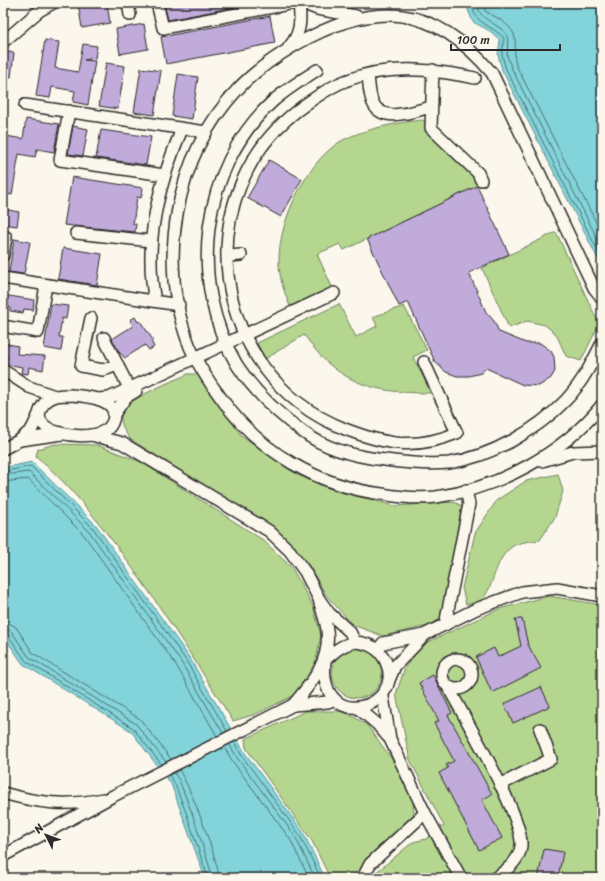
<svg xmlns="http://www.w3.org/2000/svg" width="605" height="881" font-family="Sriracha,sans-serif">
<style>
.green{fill:#b5d68f;stroke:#70805d}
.water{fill:#83d4da;stroke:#609094}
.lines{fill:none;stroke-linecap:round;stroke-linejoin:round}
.shore{stroke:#4e6f71;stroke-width:1}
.building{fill:#c0abda;stroke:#2b2b2b}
.minor-casing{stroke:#2b2b2b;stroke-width:14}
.minor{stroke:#fbf7ec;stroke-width:11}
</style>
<rect width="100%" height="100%" fill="#fbf7ec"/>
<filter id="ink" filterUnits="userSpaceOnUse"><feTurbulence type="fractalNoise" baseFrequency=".025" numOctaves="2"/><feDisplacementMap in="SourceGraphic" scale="8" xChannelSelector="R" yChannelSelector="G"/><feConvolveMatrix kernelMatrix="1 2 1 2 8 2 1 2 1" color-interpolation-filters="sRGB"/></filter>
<g filter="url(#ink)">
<!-- green -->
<g class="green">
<path d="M423,120L426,123L428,133L472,176L477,186L344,250L340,244L317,254L332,287L290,306C284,292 279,277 279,262C278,223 305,165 338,143C358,130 399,122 423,120Z"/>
<polygon points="556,232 599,324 581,361 566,356 556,334 545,325 527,321 509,328 482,268"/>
<path d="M339,304L356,337L377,326L373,317L404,306L427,350L413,357L431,393C393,393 360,390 330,365C320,357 312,345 304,335L265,359L257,343Z"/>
<path d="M188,374H197L241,435L298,475L329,488L395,506L454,502L462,506L441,618L432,625L383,636L353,625L326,595L308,564L273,529L130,439C124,431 118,421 123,411C131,397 173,381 188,374Z"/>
<path d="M55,444L97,445L141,462L263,540L292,568L313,606L321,635L314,671L293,696L256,714L233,721C198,666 164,611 126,559C99,522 71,486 36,456L38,449Z"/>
<path d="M558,474L563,491L555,517L540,540C532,541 519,542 513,546C488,562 497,607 466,604L462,588L475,533L497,500L526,481Z"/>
<polygon points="549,596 602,605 602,878 373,878 374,874 413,842 426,839 444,826 410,760 396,694 405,667 424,644 499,609"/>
<circle cx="357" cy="673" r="25"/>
<polygon points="306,711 344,711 367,725 394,762 413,798 414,815 407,832 356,873 346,878 329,876 312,841 246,748 245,739"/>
</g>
<!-- water -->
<g class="water">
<polygon points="470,3 602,3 602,267 502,70 498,55 500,40 490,31 473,22 468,10"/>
<polygon points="32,462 96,525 189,657 245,753 303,832 325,878 205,878 171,784 131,731 23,664 3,635 3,463 7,467"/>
</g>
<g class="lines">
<!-- shore -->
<g class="shore">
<path d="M473,3C471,23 492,25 504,38L502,55L506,69L602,259"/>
<path d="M478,3C477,21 497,21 508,36L507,55L511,67L602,248"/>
<path d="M484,3L485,11C495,17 514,25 515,39C516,49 513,54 516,65L602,234"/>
<polyline points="3,469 7,471 31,466 93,528 185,659 227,731"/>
<polyline points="3,475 29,472 89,531 181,662 223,733"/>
<polyline points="3,482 28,479 84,535 176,665 217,736"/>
<polyline points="3,622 9,623 16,627 33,653 140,719 171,759"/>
<polyline points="3,628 11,631 29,657 136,724 166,762"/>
<polyline points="3,633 8,635 26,661 133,728 161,764"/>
<polyline points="234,742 242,756 299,834 321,878"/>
<polyline points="229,744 238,759 295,836 315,878"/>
<polyline points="224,747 233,762 290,839 309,878"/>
<path d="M179,770C189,783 219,862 219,878"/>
<polyline points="174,773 179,780 192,813 213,878"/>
<polyline points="169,775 174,782 187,815 208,878"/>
</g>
</g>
<!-- building -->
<g class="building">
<polygon points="78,3 107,3 110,23 82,28"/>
<polygon points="164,3 245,3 246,5 168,20"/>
<polygon points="270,16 275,43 166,64 161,37"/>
<polygon points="144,24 148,49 120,54 116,29"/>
<polygon points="45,40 59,42 55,68 78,72 83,44 97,46 95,58 84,60 95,61 88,105 73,102 75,91 52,87 50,98 36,96"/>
<polygon points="3,51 14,53 11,77 3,76"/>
<polygon points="106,63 125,66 118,109 99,106"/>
<polygon points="141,68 161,71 154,115 134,112"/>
<polygon points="178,74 198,77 192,119 172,116"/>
<polygon points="3,87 9,88 6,106 3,106"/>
<polygon points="26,119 59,124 54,152 37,149 35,157 19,154 12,195 3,193 3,153 6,136 23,139"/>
<polygon points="73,126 88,129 83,156 68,154"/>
<polygon points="101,130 151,137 146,165 96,158"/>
<polygon points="269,160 302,179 281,217 247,198"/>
<polygon points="72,177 143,188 141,198 137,197 133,224 136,224 135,232 64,225"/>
<polygon points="477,186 509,254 469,273 486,312 494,321 499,332 526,343 540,343 551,351 554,357 555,371 551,378 539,386 523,385 486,368 481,373 469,376 457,376 446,372 435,362 408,302 399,306 367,239"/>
<polygon points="3,209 19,212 17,226 3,224"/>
<polygon points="14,239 30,242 24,274 9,272"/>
<polygon points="63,248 102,254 97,285 58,279"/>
<polygon points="3,295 34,300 33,310 24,309 23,313 10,311 10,307 3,306"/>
<polygon points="51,304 68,306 66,319 62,318 59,337 63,337 61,351 44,348"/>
<polygon points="135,317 138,322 140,321 153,340 151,341 154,347 149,350 145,345 125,358 119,352 112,339 133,326 130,320"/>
<polygon points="3,343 18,346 17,354 45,356 43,370 29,367 28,374 21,373 22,367 6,364 7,357 3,357"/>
<polygon points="515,619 522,619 528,645 541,668 492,693 476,657 494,648 498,657 521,646"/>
<polygon points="433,675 452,713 448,715 492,794 482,800 502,838 479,850 439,773 448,768 446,765 454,761 434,723 439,721 419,683"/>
<polygon points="541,687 550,706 513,723 504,704"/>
<polygon points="544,849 563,852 558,878 538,878"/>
</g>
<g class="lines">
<!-- minor casing -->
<g class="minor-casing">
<g id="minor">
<polyline points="128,3 130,15"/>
<polyline points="157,3 163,28 294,3"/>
<polyline points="302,3 317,9 356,16"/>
<polyline points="3,42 39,11 53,3"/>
<path d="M289,47C301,34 301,20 299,3"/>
<path d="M317,70C302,80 285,90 272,102C201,168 187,282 237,365C254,391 278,414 303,432C326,449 358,457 385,460C406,463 428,465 449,463C491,457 537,430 566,400C582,383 592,363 602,343"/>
<polyline points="433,70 431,128 478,173 481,180"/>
<path d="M368,75C369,83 369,95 373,103C382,124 414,111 431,107"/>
<polyline points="25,105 206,132"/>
<polyline points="69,111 60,160 164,175"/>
<polyline points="76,233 151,241"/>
<polyline points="3,235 6,237 3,255"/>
<polyline points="228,256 241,255"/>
<polyline points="3,278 179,305"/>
<path d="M602,298L594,288L492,73C433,3 374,0 297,44C275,57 254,71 237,90C175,157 156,261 190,347C198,365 209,382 221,398C258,451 318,486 382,494C399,497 419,499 436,497C499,488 562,454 602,405"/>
<path d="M155,301C143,241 159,184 182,129"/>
<polyline points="91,318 81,366 103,370 118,365"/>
<polyline points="8,327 38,332 46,285"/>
<polyline points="104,338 129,388"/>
<path d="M424,362L457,433C415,450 386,445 345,429C208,375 184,189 306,104C318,96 331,86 345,81C388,64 431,69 475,78"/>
<polyline points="3,370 29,387 55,396"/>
<path d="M71,395C86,396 123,399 112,423C104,442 58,437 45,426C32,416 43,400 56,396C60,395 66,395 71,395Z"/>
<polyline points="98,399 109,398 334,293"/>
<polyline points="114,414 126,397 136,391"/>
<polyline points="91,435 122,443 269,531 290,551 305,572 319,599 329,613 350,632 355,642"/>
<polyline points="20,440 32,429 39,414"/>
<polyline points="3,449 20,440 62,434"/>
<polyline points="542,461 573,452 602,451"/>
<polyline points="445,625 469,504 466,490"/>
<path d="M355,642C369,643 380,648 386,662C407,708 317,736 325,660C335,651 341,645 355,642Z"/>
<polyline points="378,650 383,643 424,635 476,609 522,592 557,588 602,596"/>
<circle cx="457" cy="674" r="15"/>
<polyline points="390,678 395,666 424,636"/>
<path d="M447,685C463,715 524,817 521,846C520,860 506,871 495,878"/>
<polyline points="381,697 383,697 390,739 425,813 461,878"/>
<polyline points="293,705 328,702 334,699"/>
<polyline points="358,708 377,724 388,737"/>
<polyline points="500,785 551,759 540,729"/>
<path d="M3,793C38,803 66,807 103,799"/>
<path d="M3,856L113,796L293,705C312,682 331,661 327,630C326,620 321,609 319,599"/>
<polyline points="363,878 370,864 425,813"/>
</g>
</g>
<!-- minor -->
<use href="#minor" class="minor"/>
</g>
</g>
<!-- margin -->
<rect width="605" height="881" fill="none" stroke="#fbf7ec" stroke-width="16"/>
<rect x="8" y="8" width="589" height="865" fill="none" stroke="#2b2b2b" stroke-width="1.5" filter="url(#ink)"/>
<!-- north arrow -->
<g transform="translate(46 835) rotate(312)" stroke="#fbf7ec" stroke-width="3" paint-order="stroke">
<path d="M0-3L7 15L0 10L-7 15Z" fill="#2b2b2b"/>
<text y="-6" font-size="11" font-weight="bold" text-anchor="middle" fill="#2b2b2b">N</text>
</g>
<!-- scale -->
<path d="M451 44v6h109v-6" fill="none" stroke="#2b2b2b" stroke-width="2"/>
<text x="457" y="44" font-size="12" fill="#2b2b2b" stroke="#fbf7ec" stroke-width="3" paint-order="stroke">100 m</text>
</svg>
